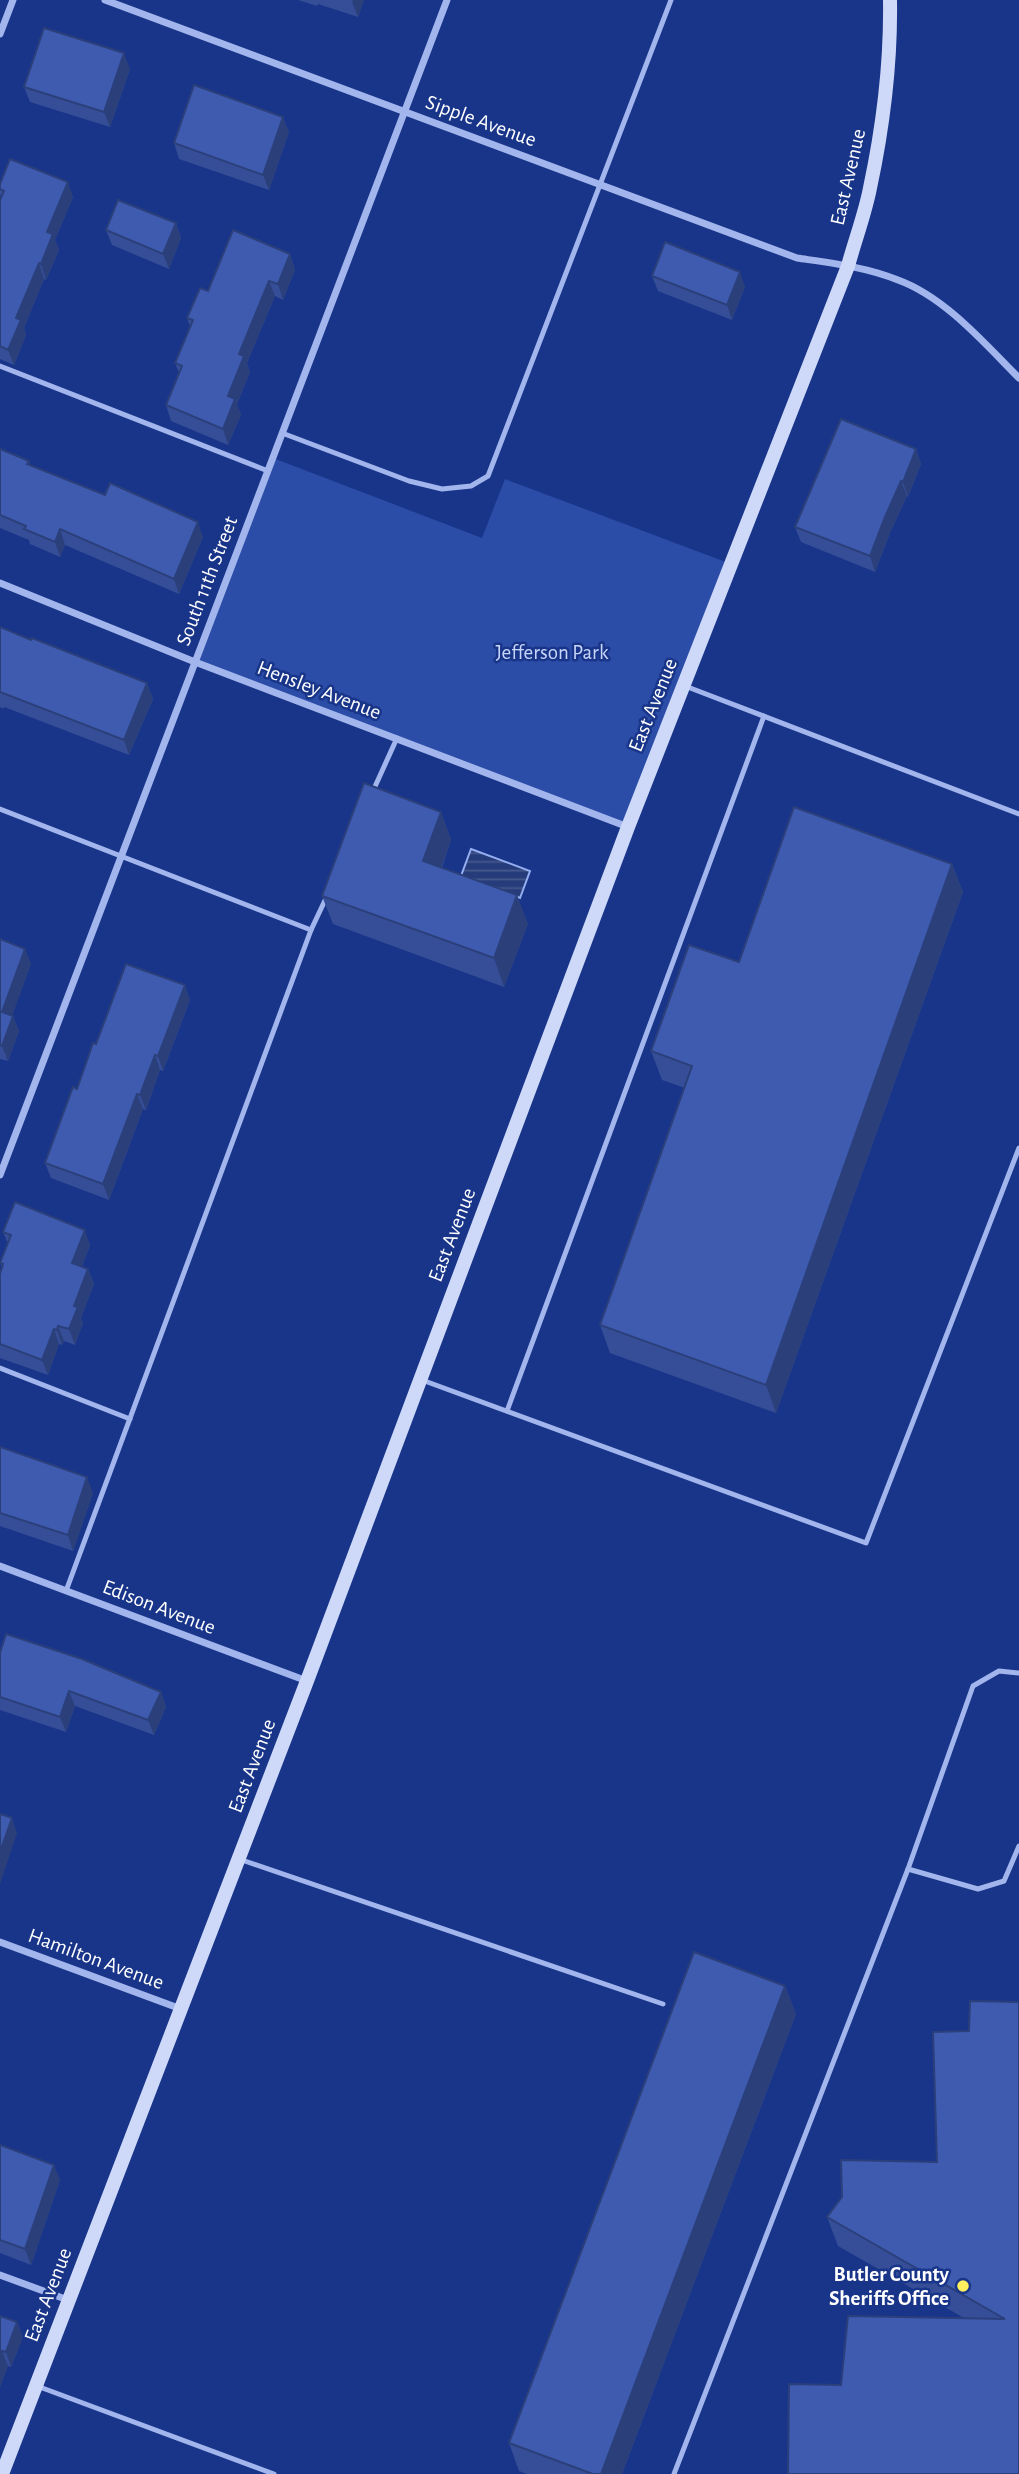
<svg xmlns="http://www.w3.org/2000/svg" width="1019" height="2474" font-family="'Alegreya Sans',sans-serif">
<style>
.park{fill:#2c4da7}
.water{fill:url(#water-rules);stroke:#94aeef;stroke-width:2}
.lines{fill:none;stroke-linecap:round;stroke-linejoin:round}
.lane{stroke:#a2b6ed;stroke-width:5}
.street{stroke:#a2b6ed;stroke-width:7}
.secondary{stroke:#ced9f9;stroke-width:14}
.wall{fill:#354e97}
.shaded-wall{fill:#2b407b}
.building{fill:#3e5bb0;stroke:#2b407b;stroke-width:2}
.poi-dot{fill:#ffee5e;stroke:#193589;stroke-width:2.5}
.labels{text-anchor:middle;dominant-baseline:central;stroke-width:5;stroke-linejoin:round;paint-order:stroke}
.street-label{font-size:21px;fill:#fff;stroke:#193589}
.park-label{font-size:21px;fill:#c7d5fa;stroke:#193589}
.poi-label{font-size:21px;font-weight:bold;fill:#fff;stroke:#193589;text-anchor:end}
</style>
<defs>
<pattern id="water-rules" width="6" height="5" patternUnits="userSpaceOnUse" patternTransform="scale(1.75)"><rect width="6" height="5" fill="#263b7a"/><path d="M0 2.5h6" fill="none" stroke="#47588e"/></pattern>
</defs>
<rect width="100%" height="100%" fill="#193589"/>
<!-- park -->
<polygon class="park" points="273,458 482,538 505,479 731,564 628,827 195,662"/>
<!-- water -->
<polygon class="water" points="471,849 530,871 520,898 461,876"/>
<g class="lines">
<!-- lane -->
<g class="lane">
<polyline points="0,366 268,471"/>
<polyline points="282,433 409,481 442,489 471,486 488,476 671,0"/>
<polyline points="685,686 1019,814"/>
<polyline points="373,791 397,738"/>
<polyline points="0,809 311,930"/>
<polyline points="0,1368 130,1419"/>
<polyline points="422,1380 866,1543 1019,1148"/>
<polyline points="507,1411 764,716"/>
<polyline points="66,1591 311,930 327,896"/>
<polyline points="239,1859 663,2004"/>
<polyline points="908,1869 978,1889 1004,1881 1019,1846"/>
<polyline points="37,2386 274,2474"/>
<polyline points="674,2474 908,1869 973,1686 999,1671 1019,1673"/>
</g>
<!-- street -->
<g class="street">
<path d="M105,0L797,258C831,263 866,267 898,280C945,297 985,344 1019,378"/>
<polyline points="0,34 13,0"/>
<polyline points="0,583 195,662 628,827"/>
<polyline points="0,1175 447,0"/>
<polyline points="0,1566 307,1681"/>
<polyline points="0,1942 181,2009"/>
<polyline points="0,2275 68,2300"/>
</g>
<!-- secondary -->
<path class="secondary" d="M2,2474L307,1681L628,827L848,266C855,240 865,214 870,188C883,127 891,63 890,0"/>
</g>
<!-- wall -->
<g class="wall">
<polygon points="298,0 364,0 358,17 318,4 317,6"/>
<polygon points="130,69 110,127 30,102 24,87"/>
<polygon points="289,132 269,190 179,159 174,143"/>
<polygon points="0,184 73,197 55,240 59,250 46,280 44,279 24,328 26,335 14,365 0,359 0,200 1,197 0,194"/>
<polygon points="176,223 181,238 169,269 112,245 106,230"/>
<polygon points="290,254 295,270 283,300 275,296 247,363 250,372 237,404 241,415 228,445 171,421 166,405 179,373 175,363 190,326 187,318 208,291"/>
<polygon points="652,276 745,287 732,320 658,291"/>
<polygon points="0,449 29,461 30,465 203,537 179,594 65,545 60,557 30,544 29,540 0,528"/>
<polygon points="916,449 921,464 908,497 907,496 890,533 875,572 801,542 795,527"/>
<polygon points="0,627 31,640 147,683 153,699 129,755 4,707 3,709 0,707"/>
<polygon points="441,812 451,840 442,868 528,924 504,987 333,924 322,896"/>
<polygon points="952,864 963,892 776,1413 610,1353 600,1325 685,1088 662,1080 651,1051 739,962"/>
<polygon points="0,939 31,964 12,1015 19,1031 8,1061 0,1059"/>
<polygon points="190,1000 163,1071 160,1070 146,1110 143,1109 109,1200 51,1178 45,1163 96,1044"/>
<polygon points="3,1232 90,1245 82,1267 88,1269 94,1284 81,1318 83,1323 75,1345 64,1341 62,1345 59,1344 48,1375 0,1358 0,1274 2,1268 0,1263 8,1244"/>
<polygon points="0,1447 93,1493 73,1551 0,1526"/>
<polygon points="0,1653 161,1692 166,1707 154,1735 75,1706 66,1732 0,1710"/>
<polygon points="785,1986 796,2014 622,2474 527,2474 519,2471 509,2443"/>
<polygon points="970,2001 1019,2474 841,2385 964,2318 838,2246 827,2217 937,2162 969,2031"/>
<polygon points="0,2145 60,2180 31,2265 0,2253"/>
<polygon points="0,2316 17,2322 23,2337 11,2367 8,2366 0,2387"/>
</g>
<!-- shaded-wall -->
<g class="shaded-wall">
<polygon points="353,0 364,0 358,17 352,2"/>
<polygon points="124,53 130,69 110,127 104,112"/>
<polygon points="283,117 289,132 269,190 263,175"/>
<polygon points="68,182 73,197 55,240 59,250 46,280 41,264 47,232"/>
<polygon points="176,223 181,238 169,269 163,254"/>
<polygon points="290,254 295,270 283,300 278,284"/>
<polygon points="39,263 44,279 24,328 26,335 14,365 8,350 16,318"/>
<polygon points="740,272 745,287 732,320 727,305"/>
<polygon points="269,281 275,296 247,363 250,372 237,404 241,415 228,445 223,429 228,396 239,354"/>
<polygon points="916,449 921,464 908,497 903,482"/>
<polygon points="901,481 907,496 890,533 875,572 870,556 885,517"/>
<polygon points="198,522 203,537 179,594 174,579"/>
<polygon points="60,529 65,545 60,557 55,542"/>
<polygon points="147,683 153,699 129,755 124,740"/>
<polygon points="441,812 451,840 434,889 423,861"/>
<polygon points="952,864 963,892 776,1413 766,1385"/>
<polygon points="517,895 528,924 504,987 494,958"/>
<polygon points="25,949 31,964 8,1027 2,1012"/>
<polygon points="185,985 190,1000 163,1071 158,1056"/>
<polygon points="13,1016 19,1031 8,1061 2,1046"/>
<polygon points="155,1055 160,1070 146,1110 140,1095"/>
<polygon points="137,1094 143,1109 109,1200 103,1184"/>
<polygon points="85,1230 90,1245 78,1278 72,1263"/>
<polygon points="88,1269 94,1284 81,1318 83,1323 75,1345 69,1329 74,1306"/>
<polygon points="58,1326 64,1341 62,1345 57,1330"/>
<polygon points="54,1329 59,1344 48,1375 42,1360"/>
<polygon points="87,1477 93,1493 73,1551 68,1535"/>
<polygon points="69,1691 75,1706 66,1732 60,1717"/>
<polygon points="161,1692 166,1707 154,1735 148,1720"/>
<polygon points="12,1818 17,1833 0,1884 0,1852"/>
<polygon points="785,1986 796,2014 622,2474 601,2474"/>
<polygon points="54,2165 60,2180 31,2265 25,2249"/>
<polygon points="17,2322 23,2337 11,2367 6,2352"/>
<polygon points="2,2351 8,2366 0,2387 0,2356"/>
</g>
<!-- building -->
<g class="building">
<polygon points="44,28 124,53 104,112 24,87"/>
<polygon points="194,85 283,117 263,175 174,143"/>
<polygon points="10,159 68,182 47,232 53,234 41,264 39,263 16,318 21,320 8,350 0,346 0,200 4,191 0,189 0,184"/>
<polygon points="118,200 176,223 163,254 106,230"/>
<polygon points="233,230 290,254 278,284 269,281 239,354 244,356 228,396 235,399 223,429 166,405 182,366 175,363 193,320 187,318 200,288 208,291"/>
<polygon points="665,242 740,272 727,305 652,276"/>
<polygon points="841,419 916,449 903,482 901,481 885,517 870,556 795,527"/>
<polygon points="0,449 29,461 27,464 105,495 110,483 198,522 174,579 60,529 55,542 24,529 26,526 0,515"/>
<polygon points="0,627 31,640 32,638 147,683 124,740 0,692"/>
<polygon points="364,783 441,812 423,861 517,895 494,958 322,896"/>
<polygon points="794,807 952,864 766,1385 600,1325 692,1066 651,1051 689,945 739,962"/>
<polygon points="0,939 25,949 2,1012 13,1016 2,1046 0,1045"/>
<polygon points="126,964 185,985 158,1056 155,1055 140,1095 137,1094 103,1184 45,1163 73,1087 77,1089 93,1043 96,1044"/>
<polygon points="15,1202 85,1230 72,1263 88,1269 74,1306 78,1307 69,1329 58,1326 57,1330 54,1329 42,1360 0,1344 0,1274 3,1264 0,1263 11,1235 3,1232"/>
<polygon points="0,1447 87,1477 68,1535 0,1513"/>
<polygon points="6,1634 82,1659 161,1692 148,1720 69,1691 60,1717 0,1697 0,1653"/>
<polygon points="0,1814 12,1818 0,1852"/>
<polygon points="694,1952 785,1986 601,2474 593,2474 509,2443"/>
<polygon points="970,2001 1019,2002 1019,2474 788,2474 789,2384 841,2385 848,2316 1005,2319 827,2217 842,2197 841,2160 937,2162 933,2032 969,2031"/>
<polygon points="0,2145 54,2165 25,2249 0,2240"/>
<polygon points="0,2316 17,2322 6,2352 2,2351 0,2356"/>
</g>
<!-- markers -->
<circle class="poi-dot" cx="963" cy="2286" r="7"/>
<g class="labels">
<!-- street labels -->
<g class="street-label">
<text transform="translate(481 121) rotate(20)">Sipple Avenue</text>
<text transform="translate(848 177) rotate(-77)">East Avenue</text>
<text transform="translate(207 581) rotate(-69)">South 11th Street</text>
<text transform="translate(319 690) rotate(21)">Hensley Avenue</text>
<text transform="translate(653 705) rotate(-68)">East Avenue</text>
<text transform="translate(452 1235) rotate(-69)">East Avenue</text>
<text transform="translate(159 1607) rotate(21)">Edison Avenue</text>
<text transform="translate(252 1766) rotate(-69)">East Avenue</text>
<text transform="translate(96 1959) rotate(20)">Hamilton Avenue</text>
<text transform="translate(48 2295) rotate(-69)">East Avenue</text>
</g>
<!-- park labels -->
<g class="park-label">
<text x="552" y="652">Jefferson Park</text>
</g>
<!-- poi labels -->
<g class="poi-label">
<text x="949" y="2274">Butler County<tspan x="949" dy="24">Sheriffs Office</tspan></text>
</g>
</g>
</svg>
